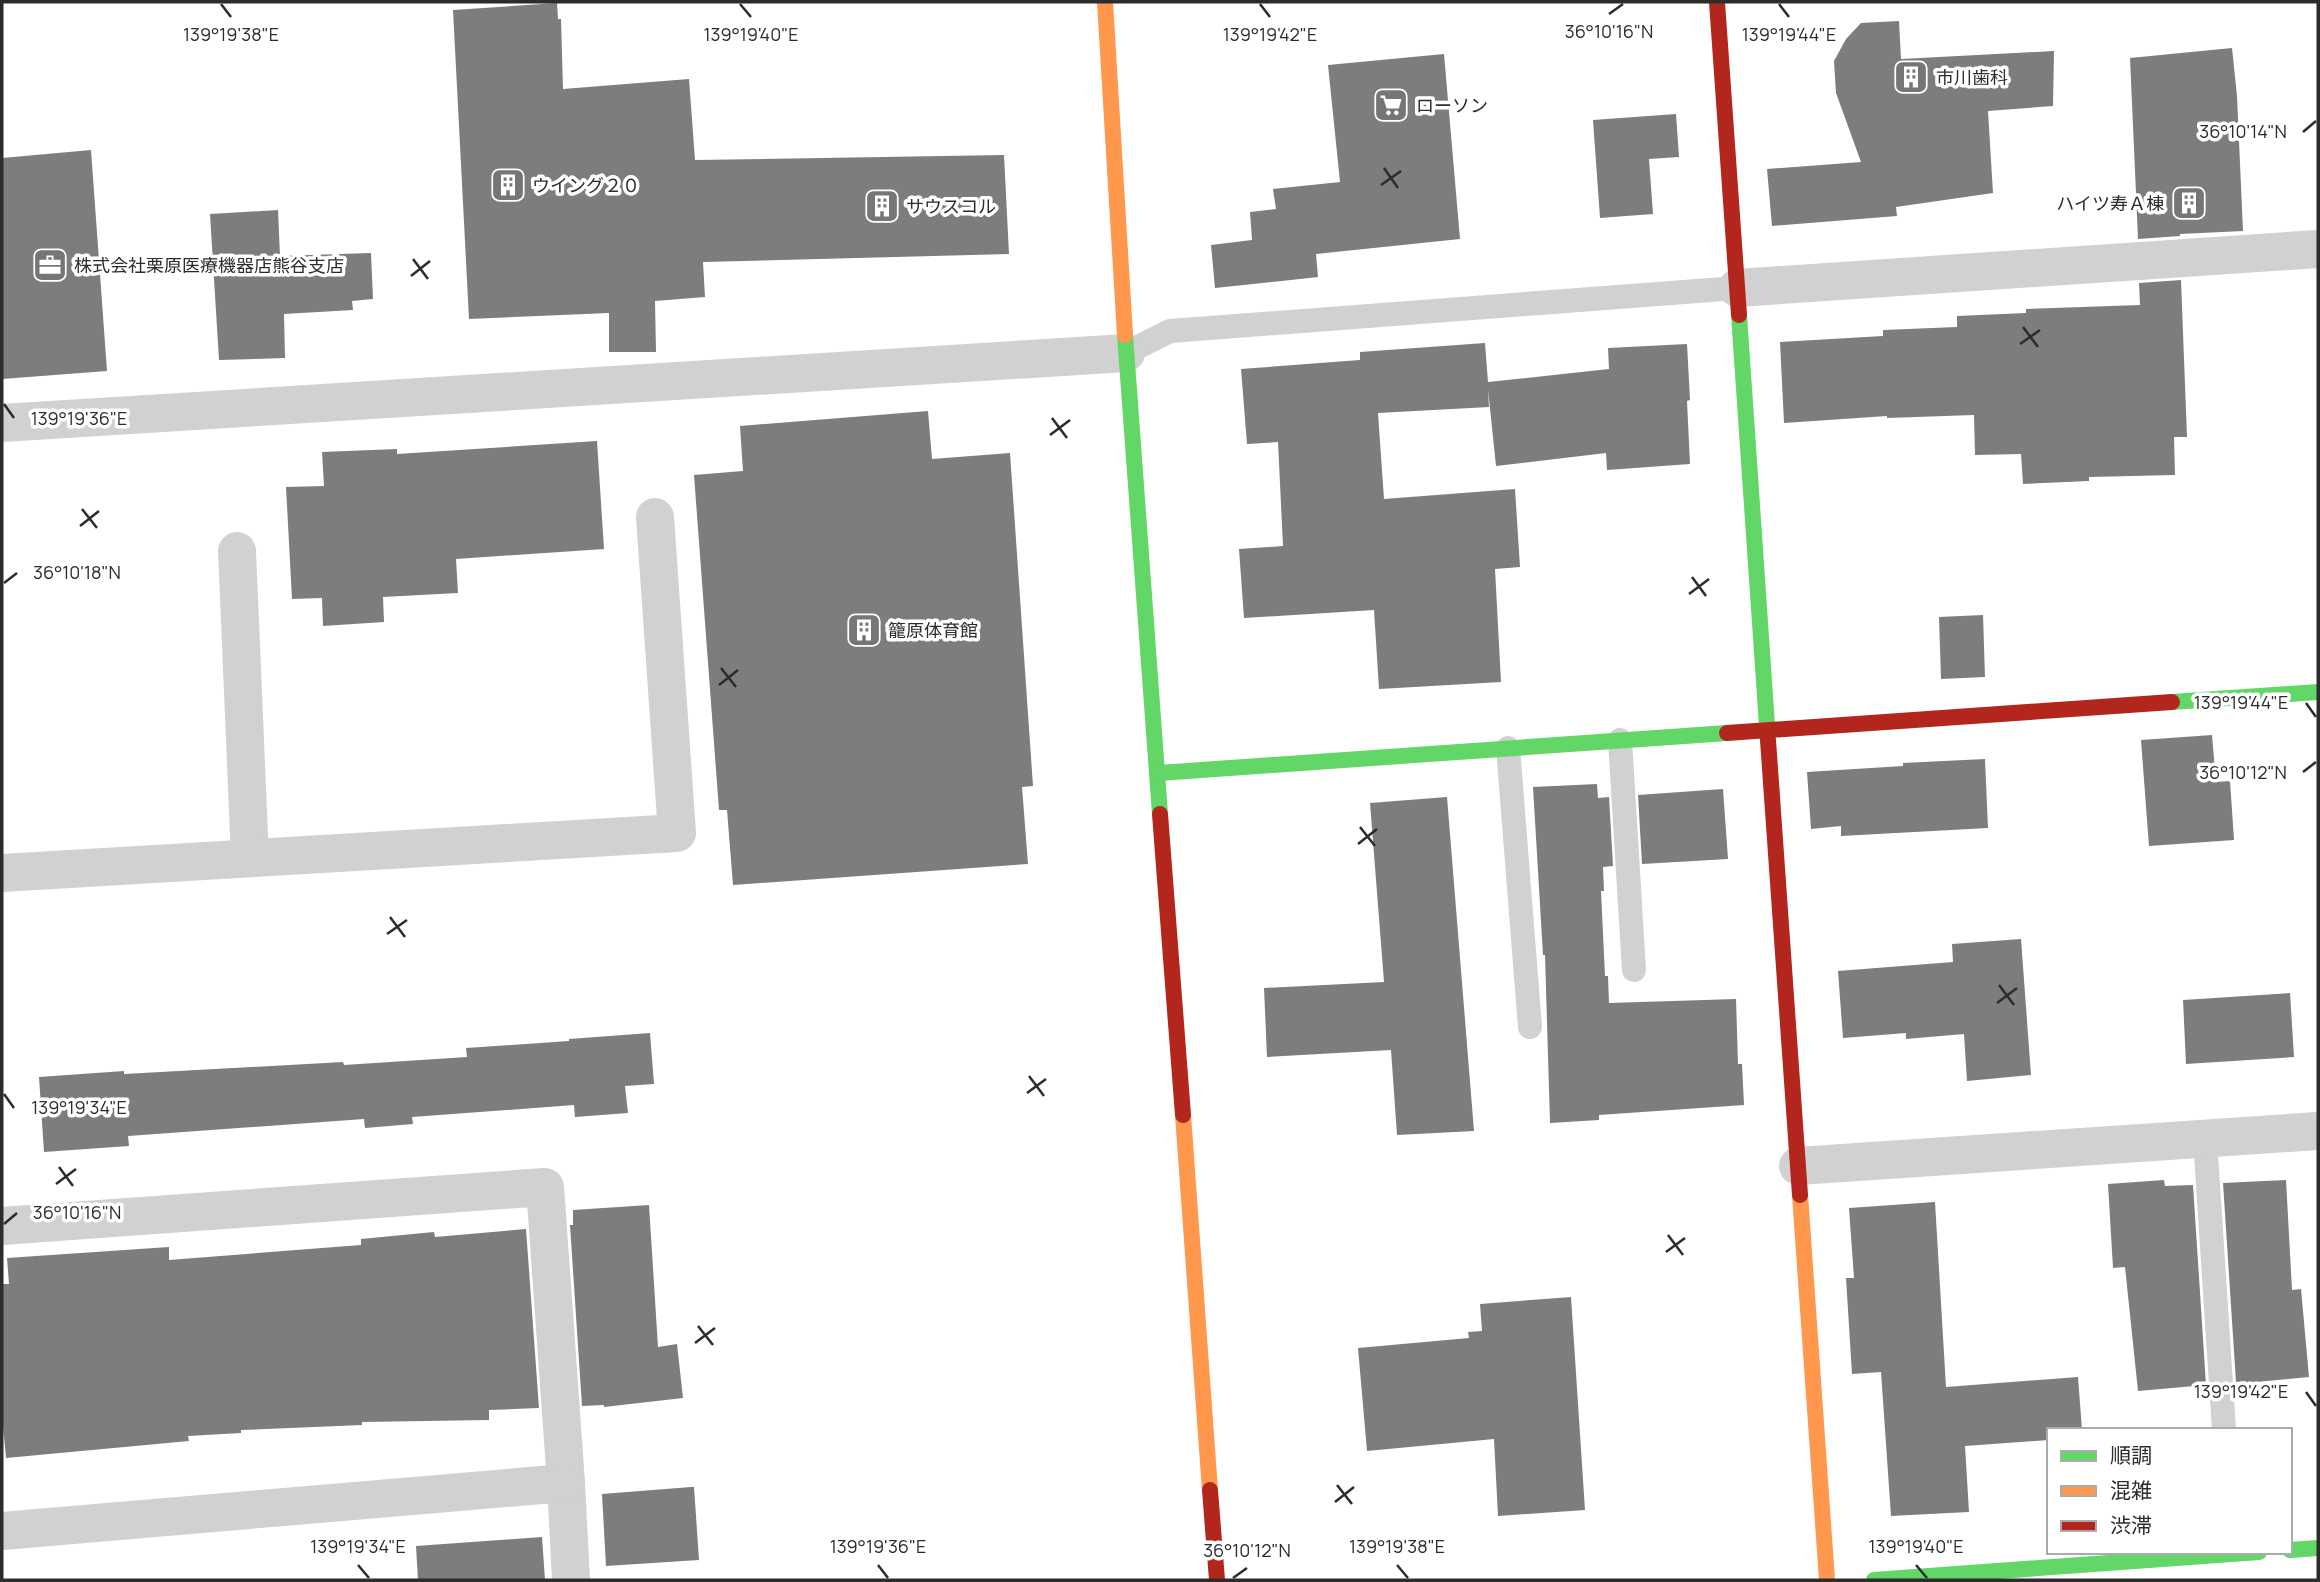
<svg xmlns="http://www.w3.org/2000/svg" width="2320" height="1582" font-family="Manrope,'Noto Sans JP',sans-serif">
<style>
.building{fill:#7d7d7d}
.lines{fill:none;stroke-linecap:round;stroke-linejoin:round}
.lane{stroke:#d1d1d1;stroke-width:24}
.street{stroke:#d1d1d1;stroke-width:38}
.fast{stroke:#63d668;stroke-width:16}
.slow{stroke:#ff974d;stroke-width:16}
.jam{stroke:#b3261e;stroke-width:16}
.ticks{fill:none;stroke:#2c2c2c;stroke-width:2.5}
.labels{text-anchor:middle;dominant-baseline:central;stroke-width:7;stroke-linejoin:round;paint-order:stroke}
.poi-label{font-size:18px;fill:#2c2c2c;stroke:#fff;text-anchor:start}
.ticks-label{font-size:18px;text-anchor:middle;fill:#2c2c2c;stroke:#fff;stroke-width:7;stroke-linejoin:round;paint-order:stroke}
</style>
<rect width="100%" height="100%" fill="#fff"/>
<!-- building -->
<g class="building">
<polygon points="557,3 558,19 561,19 563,89 689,79 695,160 1004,155 1009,254 703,262 705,297 655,301 656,352 609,352 609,313 469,319 453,10"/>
<polygon points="1899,21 1901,59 2054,51 2053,106 1988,111 1993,193 1896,207 1897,216 1772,226 1767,169 1861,162 1836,93 1834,61 1846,39 1861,23"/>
<polygon points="2232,48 2237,96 2243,231 2180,234 2180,236 2138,239 2130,58"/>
<polygon points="1444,54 1460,239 1316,254 1318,277 1215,288 1211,245 1252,240 1250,212 1276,209 1273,189 1340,182 1328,65"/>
<polygon points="1676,114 1679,157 1649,159 1653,214 1600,218 1593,120"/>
<polygon points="91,150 107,371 2,379 2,158"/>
<polygon points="278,210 280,256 371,253 373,299 352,301 353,310 284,314 285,358 219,360 210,214"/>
<polygon points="2181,280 2187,437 2174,437 2175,475 2089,477 2089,481 2023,484 2021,454 1975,455 1974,415 1887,418 1887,416 1784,423 1780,342 1883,336 1883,330 1957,327 1957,316 2026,313 2026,309 2140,305 2139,283"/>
<polygon points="1485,343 1488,382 1609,369 1608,348 1687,344 1690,400 1687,401 1690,464 1607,470 1606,453 1496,466 1488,389 1489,407 1378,413 1384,499 1515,489 1520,567 1495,569 1501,682 1379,689 1374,610 1244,618 1239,549 1283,546 1278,442 1247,444 1241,369 1360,360 1360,352"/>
<polygon points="928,411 932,459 1010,453 1033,786 1022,787 1028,864 733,885 727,810 719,810 694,475 743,471 740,426"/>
<polygon points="597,441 604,549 456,559 458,593 383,597 384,622 323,626 322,598 292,599 286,487 324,486 322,452 397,449 397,454"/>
<polygon points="1983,615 1985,677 1941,679 1939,617"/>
<polygon points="2212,735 2216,782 2230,781 2234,840 2149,846 2141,740"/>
<polygon points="1985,759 1988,828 1841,836 1841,826 1811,829 1807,772 1903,766 1903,763"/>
<polygon points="1597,784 1598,798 1609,797 1613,866 1603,867 1604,891 1601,891 1605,976 1608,976 1609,1003 1736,999 1738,1064 1742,1064 1744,1105 1599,1115 1599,1120 1550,1123 1545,955 1543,955 1533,787"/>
<polygon points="1723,789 1728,859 1642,864 1638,795"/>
<polygon points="1447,797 1474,1131 1397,1135 1391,1050 1267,1057 1264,988 1384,982 1370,803"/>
<polygon points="2021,939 2031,1075 1967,1081 1964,1034 1906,1039 1906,1033 1843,1038 1838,971 1953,962 1952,944"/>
<polygon points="2290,993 2294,1057 2186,1064 2183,1000"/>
<polygon points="650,1033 654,1084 625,1086 628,1113 575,1117 574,1105 412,1117 413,1124 365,1128 364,1119 128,1136 129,1146 44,1152 39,1077 124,1071 124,1074 343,1062 344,1065 467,1057 466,1048 569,1041 569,1039"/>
<polygon points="2164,1180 2165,1186 2193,1185 2206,1385 2138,1391 2125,1267 2113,1268 2108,1184"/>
<polygon points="2286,1180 2292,1290 2301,1289 2309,1377 2246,1383 2246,1381 2236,1382 2223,1183"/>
<polygon points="1935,1202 1946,1387 2078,1377 2082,1430 2049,1430 2049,1440 1965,1446 1969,1512 1891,1516 1881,1372 1852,1374 1846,1278 1854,1278 1849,1208"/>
<polygon points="649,1205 658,1347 677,1344 683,1398 604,1407 604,1405 582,1406 570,1225 573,1225 573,1210"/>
<polygon points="526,1229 539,1408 489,1410 489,1420 362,1422 362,1425 241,1430 241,1433 188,1436 189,1441 6,1458 2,1415 2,1284 9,1284 7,1258 169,1247 169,1260 361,1245 361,1239 434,1232 435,1237"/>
<polygon points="1571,1297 1585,1510 1498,1516 1494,1439 1367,1451 1358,1348 1469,1338 1468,1332 1482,1331 1480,1304"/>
<polygon points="691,1487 694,1487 699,1560 606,1566 602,1494"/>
<polygon points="542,1537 545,1580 418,1580 416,1546"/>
</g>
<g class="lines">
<!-- lane -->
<g class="lane">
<polyline points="1126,353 1170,331 1737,288"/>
<polyline points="1620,740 1634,970"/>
<polyline points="1508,748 1530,1027"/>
<polyline points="2205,1139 2224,1430"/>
</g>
<!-- street -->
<g class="street">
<polyline points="1737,288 2318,249"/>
<polyline points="2,423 1126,353"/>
<polyline points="237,551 250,858"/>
<polyline points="2,873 677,833 655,517"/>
<polyline points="1798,1166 2318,1131"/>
<polyline points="2,1226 545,1187 566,1483 571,1580"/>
<polyline points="2,1531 566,1483"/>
</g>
<!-- fast -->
<g class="fast">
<polyline points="1739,315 1768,740"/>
<polyline points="1125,335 1160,814"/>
<polyline points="2172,702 2318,692"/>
<polyline points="1159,773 1727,733"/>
<polyline points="2290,1550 2318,1548"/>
<polyline points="1874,1580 2259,1552"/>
</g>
<!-- slow -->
<g class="slow">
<polyline points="1105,2 1125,335"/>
<polyline points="1183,1115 1210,1490"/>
<polyline points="1800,1195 1827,1580"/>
</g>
<!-- jam -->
<g class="jam">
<polyline points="1717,2 1739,315"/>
<polyline points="1727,733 2172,702"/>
<polyline points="1768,740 1800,1195"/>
<polyline points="1160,814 1183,1115"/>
<polyline points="1210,1490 1217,1580"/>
</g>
</g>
<!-- ticks -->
<path class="ticks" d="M221,4L231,17M740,4L751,17M1260,4L1270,17M1779,4L1789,17M1609,14L1623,4M2303,132L2316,121M1384,168L1398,188M1381,185L1401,171M413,259L428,279M411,276L430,261M2023,327L2038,347M2020,344L2040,330M4,404L14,418M1052,418L1067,438M1050,435L1070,420M82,509L97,528M80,526L99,511M1692,577L1706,596M4,583L17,573M1689,594L1709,579M721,668L736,687M719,685L738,670M2306,703L2316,717M2303,772L2316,762M1360,827L1375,846M1358,844L1377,829M390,917L405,937M387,934L407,920M1999,985L2014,1005M1997,1003L2017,988M1029,1076L1044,1096M1027,1093L1046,1079M4,1094L14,1108M59,1167L73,1186M56,1184L76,1169M4,1224L17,1213M1668,1235L1683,1255M1666,1252L1685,1238M698,1326L713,1345M695,1343L715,1328M2306,1392L2316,1406M1337,1485L1352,1504M1335,1502L1354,1487M358,1565L369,1578M878,1565L888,1578M1397,1565L1408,1578M1916,1565L1927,1578M1233,1578L1247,1568"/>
<!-- icons -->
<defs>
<g id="building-square" transform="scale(1.75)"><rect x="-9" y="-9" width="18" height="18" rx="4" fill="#767676" stroke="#fff"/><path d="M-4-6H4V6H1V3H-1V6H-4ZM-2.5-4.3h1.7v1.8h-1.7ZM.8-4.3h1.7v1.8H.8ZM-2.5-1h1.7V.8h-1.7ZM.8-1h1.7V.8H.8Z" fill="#fff"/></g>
<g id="supermarket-square" transform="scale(1.75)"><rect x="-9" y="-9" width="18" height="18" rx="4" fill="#767676" stroke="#fff"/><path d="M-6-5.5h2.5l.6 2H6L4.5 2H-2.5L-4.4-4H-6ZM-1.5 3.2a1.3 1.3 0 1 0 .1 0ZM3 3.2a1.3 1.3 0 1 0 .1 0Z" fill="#fff"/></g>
<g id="office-square" transform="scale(1.75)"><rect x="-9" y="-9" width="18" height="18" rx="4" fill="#767676" stroke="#fff"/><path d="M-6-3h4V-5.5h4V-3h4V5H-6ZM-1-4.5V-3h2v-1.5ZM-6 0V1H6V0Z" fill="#fff"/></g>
</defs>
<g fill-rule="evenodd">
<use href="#building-square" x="1911" y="77"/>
<use href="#supermarket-square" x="1391" y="105"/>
<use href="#building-square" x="508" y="185"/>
<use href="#building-square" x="2189" y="203"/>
<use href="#building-square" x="882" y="206"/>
<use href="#office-square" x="50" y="265"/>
<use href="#building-square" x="864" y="630"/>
</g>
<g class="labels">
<!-- poi labels -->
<g class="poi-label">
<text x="1936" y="77">市川歯科</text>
<text x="1416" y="105">ローソン</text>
<text x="532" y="185">ウイング２０</text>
<text x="2164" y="203" text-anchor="end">ハイツ寿Ａ棟</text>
<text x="906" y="206">サウスコル</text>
<text x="74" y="265">株式会社栗原医療機器店熊谷支店</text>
<text x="888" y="630">籠原体育館</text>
</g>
</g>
<g class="ticks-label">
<text x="1609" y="38">36°10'16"N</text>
<text x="231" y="41">139°19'38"E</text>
<text x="751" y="41">139°19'40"E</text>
<text x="1270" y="41">139°19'42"E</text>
<text x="1789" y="41">139°19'44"E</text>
<text x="2243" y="138">36°10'14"N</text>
<text x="79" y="425">139°19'36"E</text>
<text x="77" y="579">36°10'18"N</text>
<text x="2241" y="709">139°19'44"E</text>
<text x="2243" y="779">36°10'12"N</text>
<text x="79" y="1114">139°19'34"E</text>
<text x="77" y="1219">36°10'16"N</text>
<text x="2241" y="1398">139°19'42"E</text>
<text x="358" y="1553">139°19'34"E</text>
<text x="878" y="1553">139°19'36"E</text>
<text x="1397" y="1553">139°19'38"E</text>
<text x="1916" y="1553">139°19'40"E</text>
<text x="1247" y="1557">36°10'12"N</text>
</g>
<!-- border -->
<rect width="2320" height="1582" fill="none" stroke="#2c2c2c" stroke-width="7"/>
<!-- legend -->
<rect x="2047" y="1428" width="245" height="126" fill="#ffffff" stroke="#ababab" stroke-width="2"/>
<rect x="2061" y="1451" width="35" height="10" fill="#63d668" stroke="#ababab" stroke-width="2"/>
<text x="2110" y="1463" font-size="21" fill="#2c2c2c">順調</text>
<rect x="2061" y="1486" width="35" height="10" fill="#ff974d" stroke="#ababab" stroke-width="2"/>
<text x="2110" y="1498" font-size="21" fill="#2c2c2c">混雑</text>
<rect x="2061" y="1521" width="35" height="10" fill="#b3261e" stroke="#ababab" stroke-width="2"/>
<text x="2110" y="1533" font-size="21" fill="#2c2c2c">渋滞</text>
</svg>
